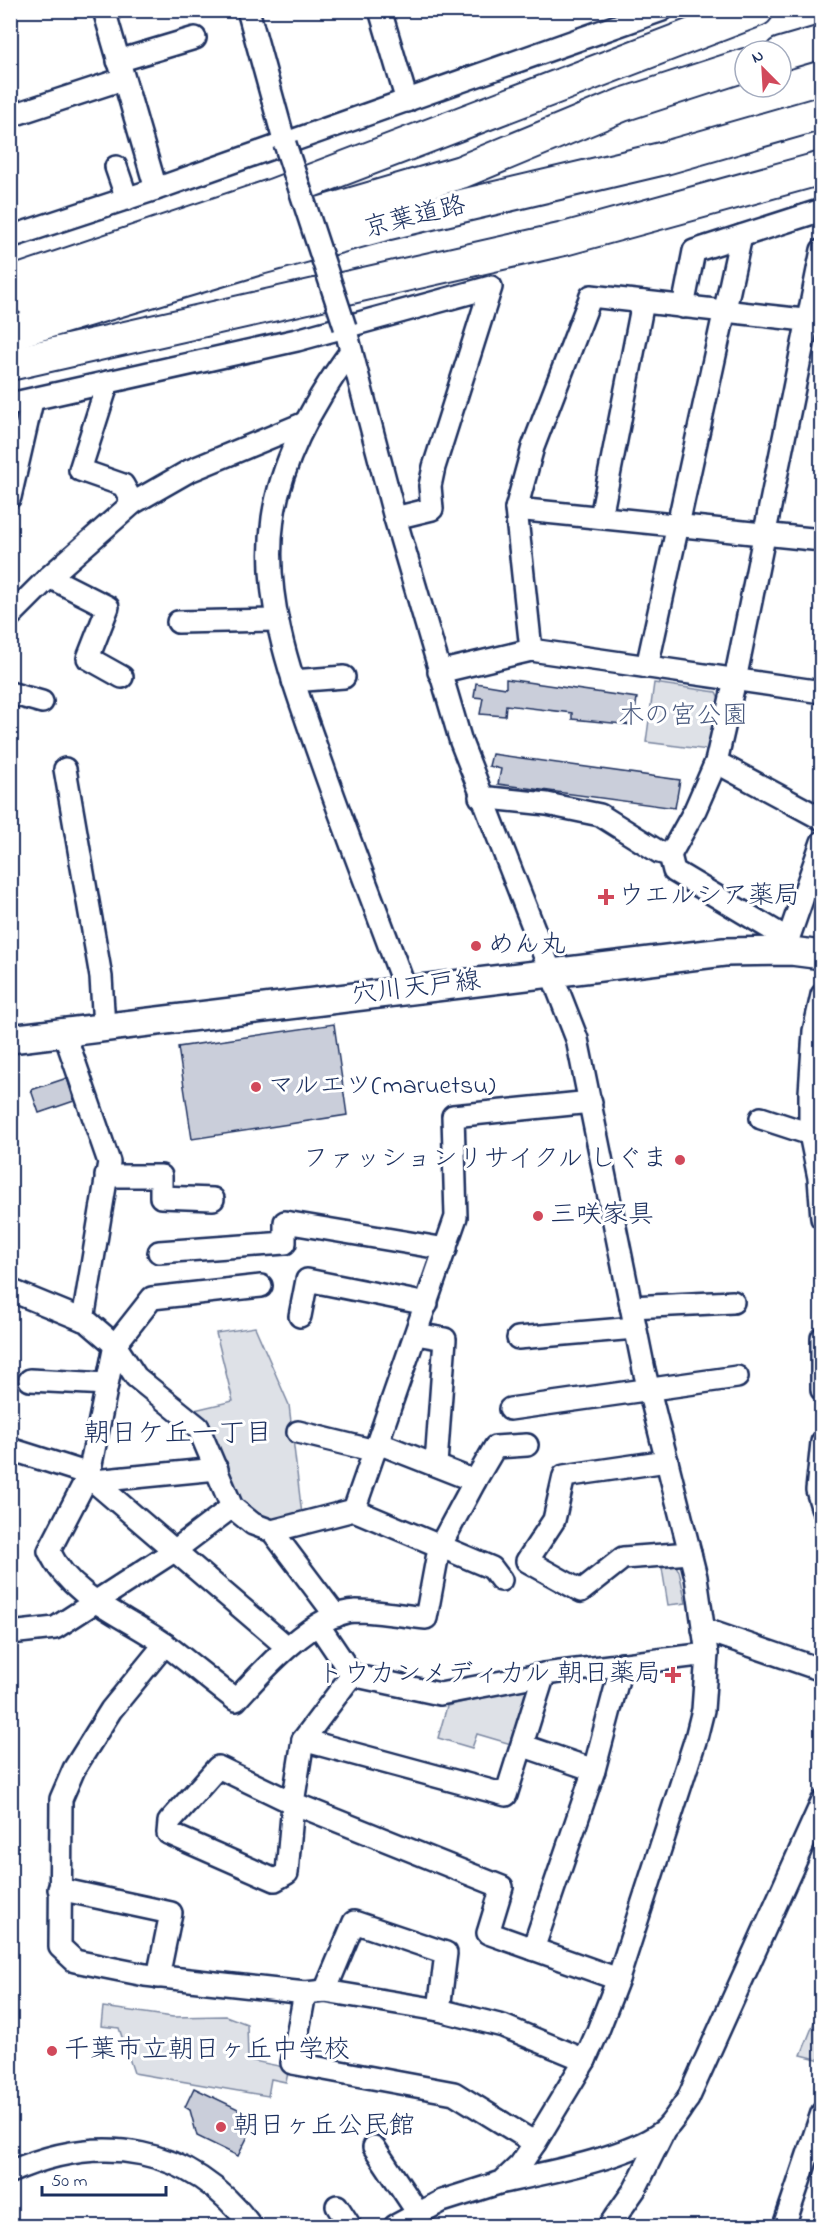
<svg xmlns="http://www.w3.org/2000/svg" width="832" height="2237" font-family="'Indie Flower','Klee One',sans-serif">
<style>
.green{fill:#dee1e7;stroke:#7c88a2;stroke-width:1.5}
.building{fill:#caceda;stroke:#1b2f5e;stroke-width:1.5}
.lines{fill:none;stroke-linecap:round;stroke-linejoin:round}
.minor-casing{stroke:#1b2f5e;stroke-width:26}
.major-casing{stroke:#1b2f5e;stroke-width:32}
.highway-casing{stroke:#1b2f5e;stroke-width:36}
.minor{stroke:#fff;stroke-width:21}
.major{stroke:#fff;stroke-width:27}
.highway{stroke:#fff;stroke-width:32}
.minor-bridge-casing{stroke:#1b2f5e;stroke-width:26;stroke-linecap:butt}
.minor-bridge{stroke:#fff;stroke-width:21}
.poi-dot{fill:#d1495b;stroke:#fff;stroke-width:2}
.labels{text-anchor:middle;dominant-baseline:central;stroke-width:6;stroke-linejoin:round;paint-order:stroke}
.street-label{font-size:26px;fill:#1b2f5e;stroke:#fff}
.park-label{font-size:26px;fill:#4c5c80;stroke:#fff}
.poi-label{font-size:26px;fill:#1b2f5e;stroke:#fff;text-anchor:start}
.neighbourhood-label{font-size:27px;fill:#1b2f5e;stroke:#fff}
</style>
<rect width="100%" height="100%" fill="#fff"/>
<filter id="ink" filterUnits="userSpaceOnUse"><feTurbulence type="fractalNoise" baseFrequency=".0167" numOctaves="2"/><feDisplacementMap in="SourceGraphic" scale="12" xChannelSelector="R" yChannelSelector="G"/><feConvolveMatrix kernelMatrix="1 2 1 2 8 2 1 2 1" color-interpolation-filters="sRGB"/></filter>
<g filter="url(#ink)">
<!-- green -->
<g class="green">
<polygon points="654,683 716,692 719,698 708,750 646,742"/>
<polygon points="255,1327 289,1405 302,1515 270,1524 251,1518 186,1412 233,1401 216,1333"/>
<polygon points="676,1566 679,1571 686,1603 668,1605 662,1568"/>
<polygon points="526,1687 532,1689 518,1746 477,1734 472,1748 438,1738 447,1706"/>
<polygon points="821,2005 821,2060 801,2055"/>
<polygon points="103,2007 173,2017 226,2016 247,2024 248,2060 289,2068 286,2082 271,2079 268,2096 134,2073 119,2028 101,2026"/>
</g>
<!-- building -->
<g class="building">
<polygon points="506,679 637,698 633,725 572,719 572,713 506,705 505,716 480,714 483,698 474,697 476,683 506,688"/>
<polygon points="492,754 680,780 675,808 498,784 501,769 489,766"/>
<polygon points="334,1024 347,1115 192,1139 178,1047"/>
<polygon points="67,1078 74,1101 39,1113 31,1090"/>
<polygon points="194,2088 257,2118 238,2156 197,2136 190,2110 185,2107"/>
</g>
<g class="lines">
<!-- minor casing -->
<g class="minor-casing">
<g id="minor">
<polyline points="104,10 156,189"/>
<polyline points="248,10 285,144"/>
<polyline points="380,10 407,101"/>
<polyline points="118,61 195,38"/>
<polyline points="10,116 123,79"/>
<polyline points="116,167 127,199"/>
<polyline points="10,237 156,189 662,10"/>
<polyline points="683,307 694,251 822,210"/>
<polyline points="345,327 395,518 461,742 577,1039 644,1370 696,1577 707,1654 703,1710 696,1738 618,1979 597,2033 585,2060 535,2143 520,2165 502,2182 442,2201 395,2226"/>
<path d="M351,351C315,400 282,457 273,518C261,603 294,683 321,761C348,838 378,914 406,991"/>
<polyline points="108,382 80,470 123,485 133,503"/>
<polyline points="10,404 297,340 491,287 434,467 430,486 432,509 395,518"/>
<polyline points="10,497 32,401"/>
<polyline points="516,509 822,540"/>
<polyline points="601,517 643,302"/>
<polyline points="49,577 108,607 88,658 122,677"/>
<polyline points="10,616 49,577 133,503 189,471 305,423"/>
<polyline points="178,622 277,620"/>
<polyline points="531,650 516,509 533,447 591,296 822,322"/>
<polyline points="647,667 741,236"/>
<polyline points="439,672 531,650 822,692"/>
<polyline points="293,681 344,677"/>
<polyline points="10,693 42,702"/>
<polyline points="716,762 822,819"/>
<polyline points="65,769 101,977 104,1027"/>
<polyline points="480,797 547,804 600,815 659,852 670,855 674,871 788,939"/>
<polyline points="670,855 695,810 716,762 735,680 822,250"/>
<polyline points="784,951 822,842"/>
<polyline points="822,995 814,1031 810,1093 810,1134 819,1178 822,1218"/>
<polyline points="64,1032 109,1162 83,1320"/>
<polyline points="761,1118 810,1134"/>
<polyline points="106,1176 161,1176 161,1197 213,1199"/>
<polyline points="159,1252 285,1243 285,1222 446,1249"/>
<path d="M261,1286L152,1298L115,1345L89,1474L49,1551C72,1599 126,1616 166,1645C190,1663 212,1682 236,1700C262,1671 315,1612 356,1611C379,1611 403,1616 426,1618L439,1548L475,1481L378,1443"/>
<polyline points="10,1290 88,1322 115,1345 136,1377 198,1427 232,1507 253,1524 272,1531 354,1510 492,1568 501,1580"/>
<polyline points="631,1307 733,1302"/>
<polyline points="300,1316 307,1280 427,1304"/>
<polyline points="416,1334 445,1339 436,1464"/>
<polyline points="518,1338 635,1328"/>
<polyline points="822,1338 822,1390"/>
<polyline points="30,1380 107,1384"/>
<polyline points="510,1409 737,1377"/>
<polyline points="298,1432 375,1451"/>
<polyline points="822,1442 817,1490 822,1507"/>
<polyline points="10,1449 89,1474 97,1484 287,1647"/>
<polyline points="667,1461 564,1476 554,1520 527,1561 581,1591 623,1558 690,1553"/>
<polyline points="94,1481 217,1469"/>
<polyline points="475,1481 495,1447 527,1445"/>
<polyline points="354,1510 456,1217 453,1116 591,1102"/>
<polyline points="272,1531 336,1616"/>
<polyline points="319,1626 352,1675 440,1694 544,1674 707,1654"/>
<polyline points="703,1629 822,1670"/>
<polyline points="10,1633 55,1628 174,1551 232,1507"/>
<polyline points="165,1644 111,1710 74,1769 61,1799 60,1947 75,1961 145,1975 305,1993 325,1991 439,2010 503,2026 585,2060"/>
<polyline points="352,1675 303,1740 293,1803 287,1873 275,1880 168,1833 169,1822 218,1767 293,1803 502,1887 488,1933 618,1979"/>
<polyline points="303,1740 506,1795 544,1674"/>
<polyline points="524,1746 594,1770"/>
<polyline points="59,1889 171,1913 158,1977"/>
<polyline points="533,1949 594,1770 622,1664"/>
<polyline points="325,1991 354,1922 446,1953 439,2010"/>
<polyline points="305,1993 292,2063 454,2093 535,2143"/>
<polyline points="374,2147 418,2213"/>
<path d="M10,2172C100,2132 190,2145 251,2226"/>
<path d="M503,2182C546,2173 627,2158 662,2132C672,2125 680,2109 688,2099L822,1802"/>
<polyline points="337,2206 350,2226"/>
<polyline points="609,2226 635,2189 664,2131"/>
<polyline points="784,2226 822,2113"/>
</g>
</g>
<!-- major casing -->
<g class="major-casing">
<polyline id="major" points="10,1039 724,952 791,951 822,955"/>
</g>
<!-- highway casing -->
<g class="highway-casing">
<g id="highway">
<polyline points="781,54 822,42"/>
<polyline points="10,284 274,195 757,10"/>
<polyline points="29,299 461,172 622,105 745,65"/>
<polyline points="10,333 260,258 385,224 665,158 822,113"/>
<polyline points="10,364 564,239 822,168"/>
</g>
</g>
<!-- minor -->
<use href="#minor" class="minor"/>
<!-- major -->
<use href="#major" class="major"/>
<!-- highway -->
<use href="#highway" class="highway"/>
<!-- minor-bridge casing -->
<g class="minor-bridge-casing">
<polyline id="minor-bridge" points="285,144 345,327"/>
</g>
<!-- minor-bridge -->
<use href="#minor-bridge" class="minor-bridge"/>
</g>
</g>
<!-- markers -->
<g class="poi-dot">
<path d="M603 888h6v6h6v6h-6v6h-6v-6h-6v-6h6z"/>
<circle cx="476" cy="946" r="6"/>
<circle cx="256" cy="1087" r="6"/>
<circle cx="680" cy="1160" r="6"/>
<circle cx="538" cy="1216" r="6"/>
<path d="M670 1666h6v6h6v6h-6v6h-6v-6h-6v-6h6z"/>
<circle cx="52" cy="2051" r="6"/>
<circle cx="221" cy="2127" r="6"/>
</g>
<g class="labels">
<!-- street labels -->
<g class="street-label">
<text transform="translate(415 218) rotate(-14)">京葉道路</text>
<text transform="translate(416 989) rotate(-7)">穴川天戸線</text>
</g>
<!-- park labels -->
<g class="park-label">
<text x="683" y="717">木の宮公園</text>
</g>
<!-- poi labels -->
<g class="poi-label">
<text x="618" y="897">ウエルシア薬局</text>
<text x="488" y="946">めん丸</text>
<text x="268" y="1087">マルエツ(maruetsu)</text>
<text x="668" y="1160" text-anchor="end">ファッションリサイクル しぐま</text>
<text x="550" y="1216">三咲家具</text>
<text x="661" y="1675" text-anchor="end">トウカンメディカル 朝日薬局</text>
<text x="64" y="2051">千葉市立朝日ヶ丘中学校</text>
<text x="233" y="2127">朝日ヶ丘公民館</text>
</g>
<!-- neighbourhood labels -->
<g class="neighbourhood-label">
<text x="178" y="1434">朝日ケ丘一丁目</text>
</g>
</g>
<!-- margin -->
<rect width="832" height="2237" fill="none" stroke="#fff" stroke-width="36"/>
<rect x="18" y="18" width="796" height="2201" fill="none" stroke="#1b2f5e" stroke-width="2" filter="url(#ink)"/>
<!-- north arrow -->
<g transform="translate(763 69) rotate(336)"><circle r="28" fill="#ffffff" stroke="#a4acbf" stroke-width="1.5"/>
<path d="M0-4.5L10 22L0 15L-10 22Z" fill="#d1495b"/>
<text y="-9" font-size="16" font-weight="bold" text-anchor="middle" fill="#1b2f5e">N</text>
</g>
<!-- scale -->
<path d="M42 2186v9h124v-9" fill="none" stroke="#1b2f5e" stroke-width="3"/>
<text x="51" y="2186" font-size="18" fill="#1b2f5e" stroke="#ffffff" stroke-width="4.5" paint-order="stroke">50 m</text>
</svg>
